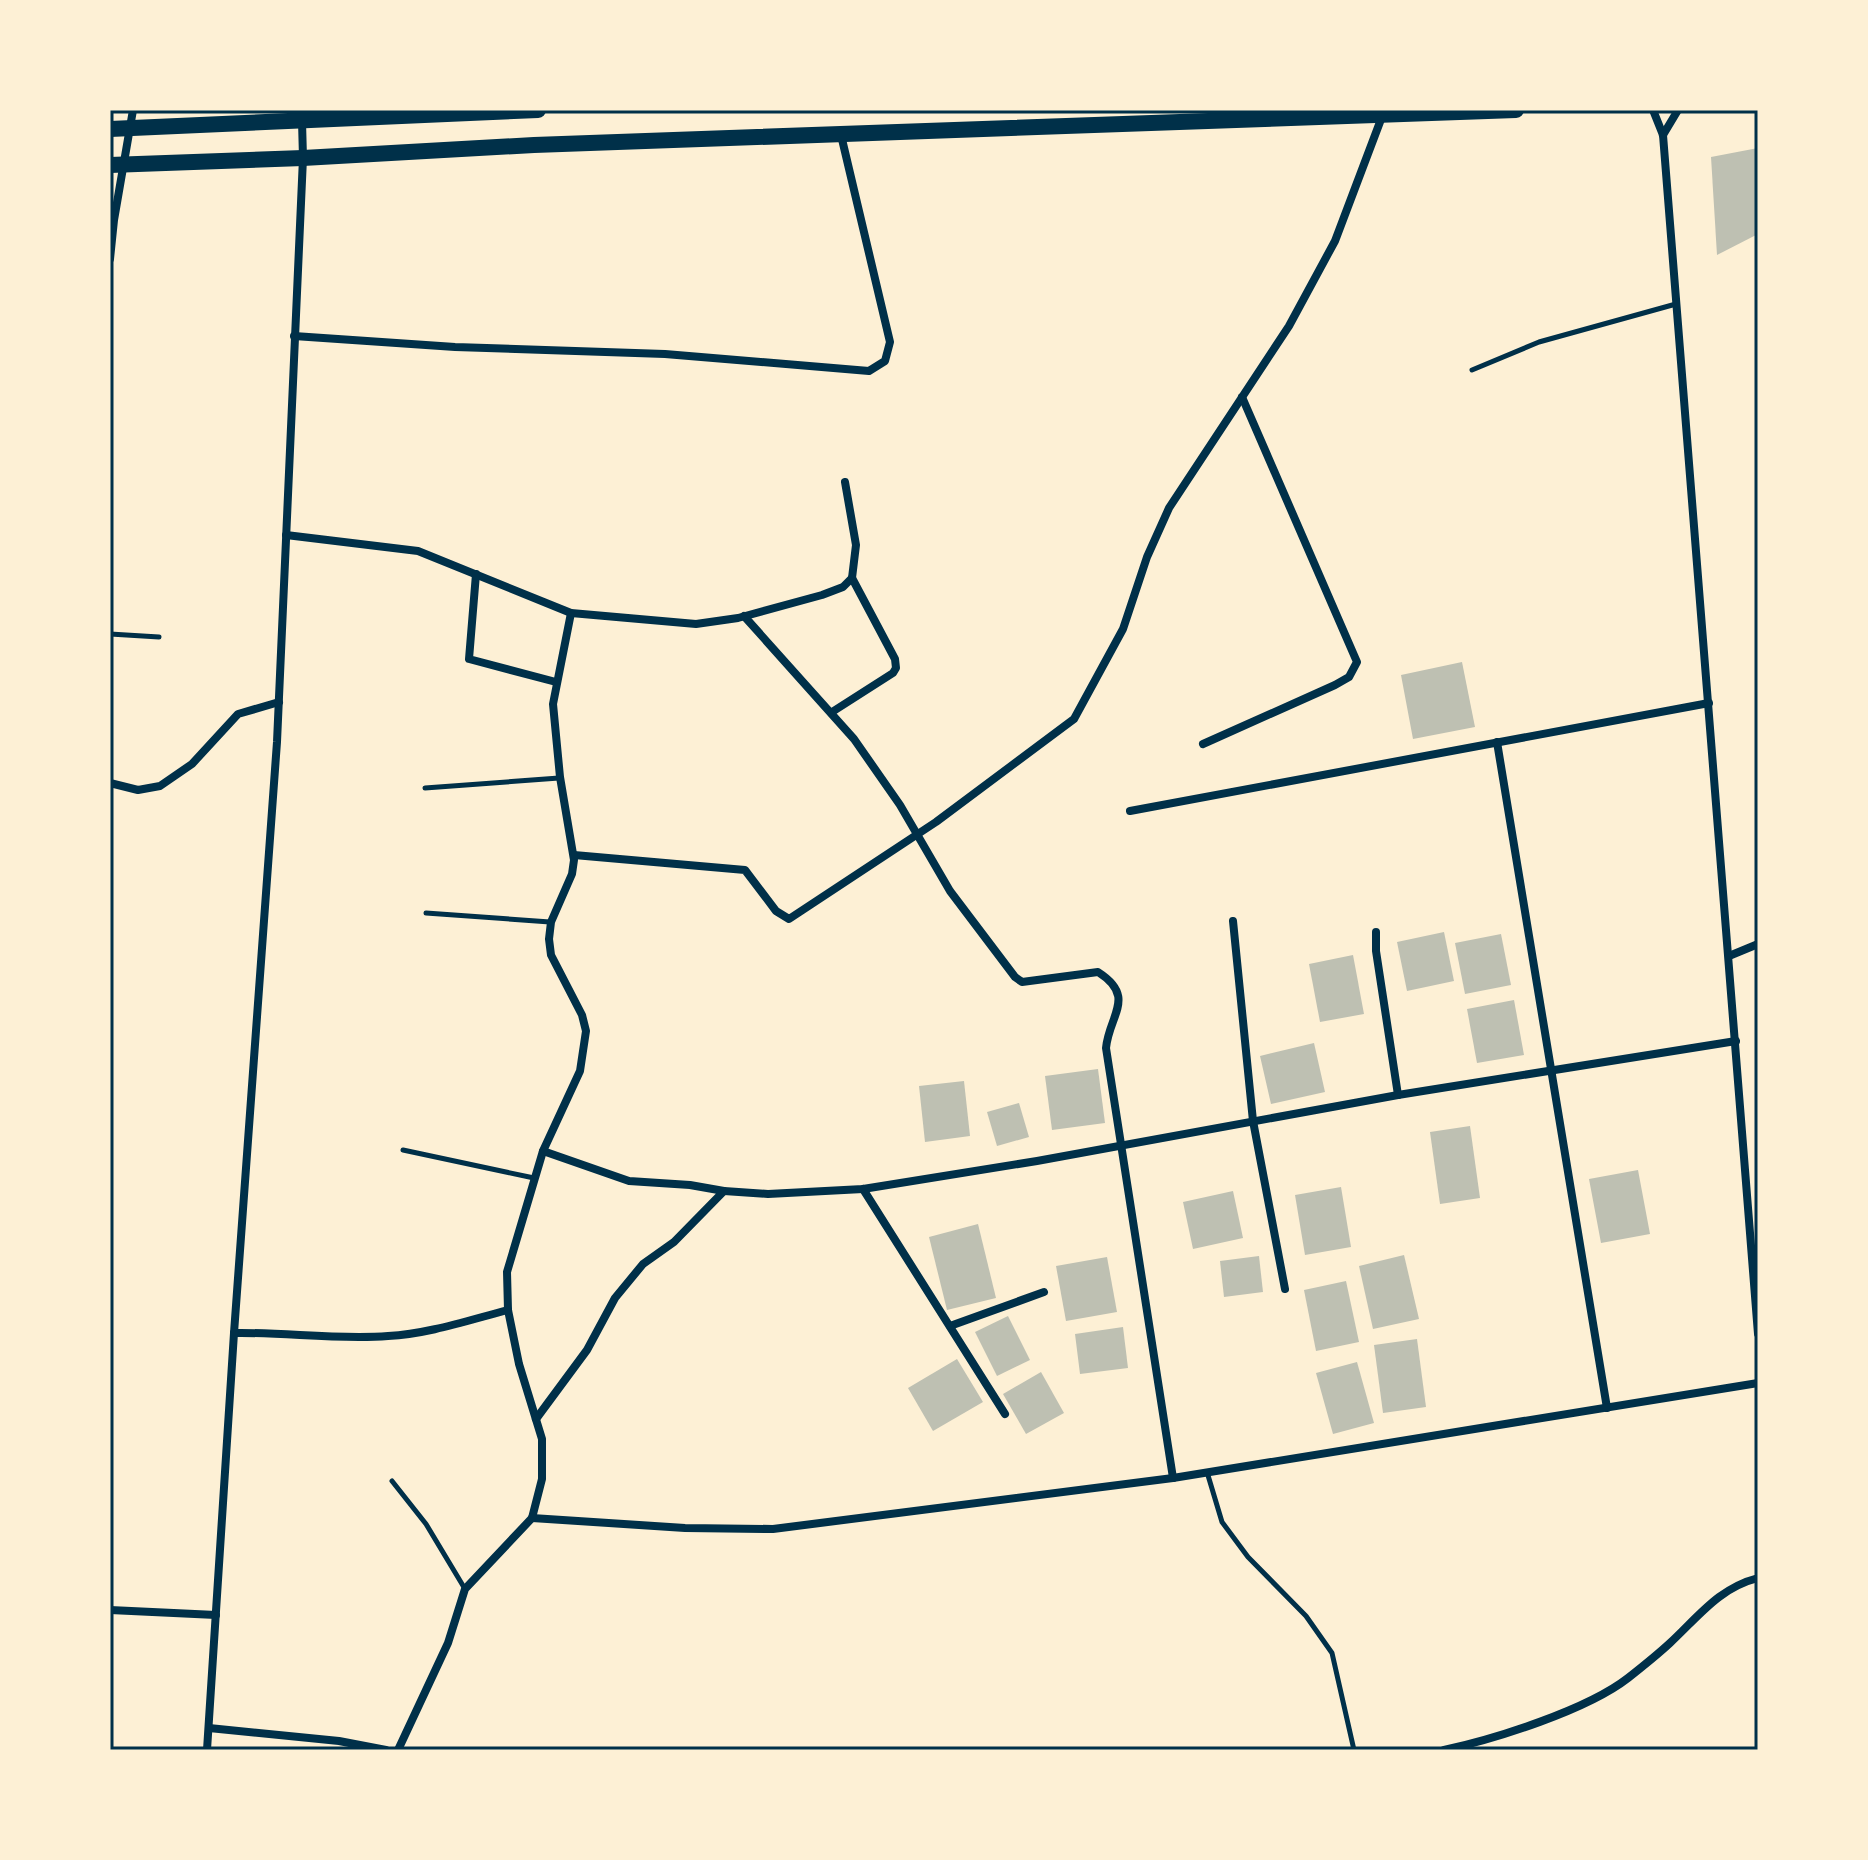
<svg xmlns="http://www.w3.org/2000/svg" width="1868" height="1860" font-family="Raleway,sans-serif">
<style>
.building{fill:#bec0b2}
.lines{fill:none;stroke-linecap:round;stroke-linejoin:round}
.service{stroke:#003049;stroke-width:5}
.minor{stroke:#003049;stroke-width:8}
.primary{stroke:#003049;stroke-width:16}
.neatline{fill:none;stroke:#003049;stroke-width:3}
</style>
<rect width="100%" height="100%" fill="#fdf0d5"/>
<!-- building -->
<g class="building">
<polygon points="1758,148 1758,234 1717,255 1711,157"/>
<polygon points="1462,662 1475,727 1413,739 1401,675"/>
<polygon points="1444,932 1454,981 1407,991 1397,942"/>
<polygon points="1501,934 1511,985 1465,994 1455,943"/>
<polygon points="1353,955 1364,1014 1320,1022 1309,964"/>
<polygon points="1514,1000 1524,1055 1477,1063 1467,1009"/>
<polygon points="1314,1043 1325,1092 1271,1104 1260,1056"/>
<polygon points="1098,1069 1105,1123 1052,1130 1045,1076"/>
<polygon points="964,1081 970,1136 925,1142 919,1086"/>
<polygon points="1019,1103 1029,1137 997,1146 987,1112"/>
<polygon points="1470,1126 1480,1198 1440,1204 1430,1132"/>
<polygon points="1638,1170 1650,1234 1601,1243 1589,1179"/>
<polygon points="1341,1187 1351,1247 1305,1255 1295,1195"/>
<polygon points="1233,1191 1243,1238 1193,1249 1183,1202"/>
<polygon points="978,1224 996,1298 947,1310 929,1237"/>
<polygon points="1404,1255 1419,1319 1373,1329 1359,1266"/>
<polygon points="1259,1256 1263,1292 1224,1297 1220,1261"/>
<polygon points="1107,1257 1117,1312 1066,1321 1056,1266"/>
<polygon points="1346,1281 1359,1342 1316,1351 1304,1290"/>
<polygon points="1008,1316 1030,1360 997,1376 975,1332"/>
<polygon points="1123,1327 1128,1368 1080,1374 1075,1334"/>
<polygon points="1417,1339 1426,1407 1383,1413 1374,1345"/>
<polygon points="957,1359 983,1402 933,1431 908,1388"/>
<polygon points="1357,1362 1374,1423 1333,1434 1316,1373"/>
<polygon points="1041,1372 1064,1413 1026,1434 1003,1394"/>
</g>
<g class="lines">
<!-- service -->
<g class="service">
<polyline points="1472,370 1539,342 1676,304"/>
<polyline points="110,634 159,637"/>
<polyline points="425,788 559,778"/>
<polyline points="426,913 550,922"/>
<polyline points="403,1150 534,1178"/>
<polyline points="1207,1472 1222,1522 1248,1557 1306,1616 1332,1653 1354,1750"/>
<polyline points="392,1481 426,1524 465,1589"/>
</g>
<!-- minor -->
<g class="minor">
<polyline points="1653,110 1663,135 1758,1334"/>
<polyline points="1663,135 1678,110"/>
<polyline points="110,259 114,220 133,110"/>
<polyline points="294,336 455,347 665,354 869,371 885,361 890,342 841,135"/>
<polyline points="286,535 418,551 571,613 696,624 738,618 822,595 843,587 852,578 856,545 845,482"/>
<polyline points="476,574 469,659 556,682"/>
<path d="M744,616L854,739L900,805L950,891L1015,977L1022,982L1098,972C1137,997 1109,1015 1106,1048L1173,1478"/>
<polyline points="832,712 893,673 896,668 895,659 852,578"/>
<polyline points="1497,742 1607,1408"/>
<polyline points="1203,744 1335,685 1349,677 1357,662 1242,397"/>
<polyline points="110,783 138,790 160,786 192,764 238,714 279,702"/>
<polyline points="1130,811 1709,703"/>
<polyline points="574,855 745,870 776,911 789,919 936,822 1074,719 1123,629 1147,557 1169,508 1289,326 1335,241 1383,114"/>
<polyline points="1233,921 1253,1121 1285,1289"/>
<polyline points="1376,932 1376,951 1398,1095"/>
<polyline points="1729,956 1758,944"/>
<polyline points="863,1189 1005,1414"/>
<polyline points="724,1191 768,1194 863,1189 1037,1161 1398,1095 1736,1041"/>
<polyline points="950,1326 1044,1292"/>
<path d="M234,1333C285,1332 337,1340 388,1336C428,1334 469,1320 508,1310"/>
<polyline points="536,1419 587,1350 615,1298 643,1264 674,1242 724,1191 690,1185 629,1181 543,1151"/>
<polyline points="532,1518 685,1528 773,1529 1173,1478 1758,1383"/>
<polyline points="110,1610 216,1615"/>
<polyline points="209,1728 339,1741 386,1750"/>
<polyline points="207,1750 234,1333 277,742 303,158 302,121"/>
<polyline points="398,1750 448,1643 465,1589 532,1518 542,1479 542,1439 519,1364 508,1310 507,1272 543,1151 580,1071 586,1031 582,1015 551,955 549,939 551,922 572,874 574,860 560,777 553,704 571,613"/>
<path d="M1444,1750C1495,1739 1587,1710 1628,1678C1642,1667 1657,1655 1670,1643C1699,1616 1719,1588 1758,1578"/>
</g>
<!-- primary -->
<g class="primary">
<polyline points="110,129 538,110"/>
<polyline points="110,165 303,158 534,145 1516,110"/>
</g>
</g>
<!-- border -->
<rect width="1868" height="1860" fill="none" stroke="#fdf0d5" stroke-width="224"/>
<rect x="112" y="112" width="1644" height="1636" class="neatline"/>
</svg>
